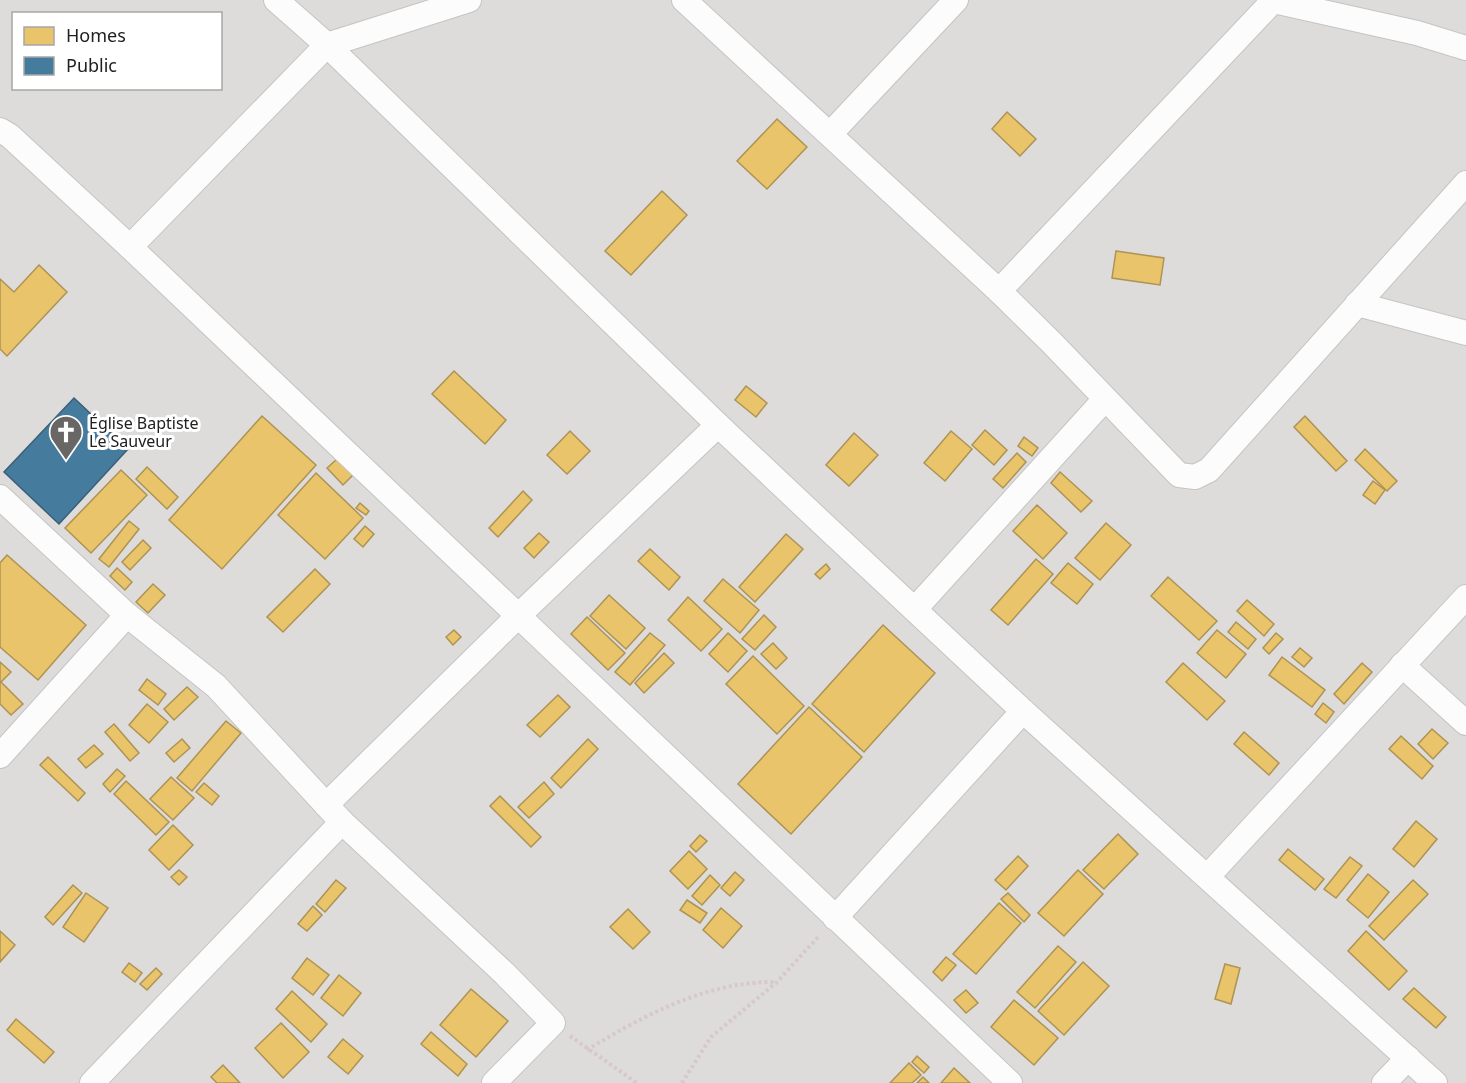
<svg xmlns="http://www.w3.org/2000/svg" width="1466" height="1083" font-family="'Noto Sans',sans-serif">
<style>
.residential{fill:#dddcda;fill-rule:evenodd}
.homes{fill:#e9c46a;stroke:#ad9354;stroke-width:1.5}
.public{fill:#457b9d;stroke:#3a6078;stroke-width:1.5}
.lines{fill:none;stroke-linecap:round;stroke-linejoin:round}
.street-casing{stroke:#c5c4c3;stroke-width:26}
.path{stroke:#d7c9c8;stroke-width:4;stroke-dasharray:3 3;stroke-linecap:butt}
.street{stroke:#fcfcfc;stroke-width:24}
.labels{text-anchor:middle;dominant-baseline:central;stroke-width:6;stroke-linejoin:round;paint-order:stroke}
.poi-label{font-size:16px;fill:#202020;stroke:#fff;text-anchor:start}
</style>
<rect width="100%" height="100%" fill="#eeece9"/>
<!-- residential -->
<path class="residential" d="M0,0H1466V1083H0ZM14,14H220V88H14Z"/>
<!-- homes -->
<g class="homes">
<polygon points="1007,112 1036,139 1020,156 992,129"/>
<polygon points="777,119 807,147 767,189 737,161"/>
<polygon points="662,191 687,215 631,275 605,251"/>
<polygon points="1116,251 1164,258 1160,285 1112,278"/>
<polygon points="39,265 67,292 7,356 0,349 0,279 14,292"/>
<polygon points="454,371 506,420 485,444 432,394"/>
<polygon points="746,386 767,403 756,417 735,400"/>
<polygon points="262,416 316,465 222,569 169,520"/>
<polygon points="1305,416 1347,461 1336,471 1294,427"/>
<polygon points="985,430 1007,450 994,465 972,445"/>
<polygon points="570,431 590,451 567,474 547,455"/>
<polygon points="951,431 972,449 945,481 924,463"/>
<polygon points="854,433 878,455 849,486 826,465"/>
<polygon points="1024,437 1038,448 1032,456 1018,446"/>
<polygon points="1365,449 1397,481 1387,491 1355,460"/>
<polygon points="1017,453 1026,462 1003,488 993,479"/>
<polygon points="337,459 353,475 343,485 327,468"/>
<polygon points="147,467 178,497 167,509 136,479"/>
<polygon points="121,470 147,495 91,553 65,528"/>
<polygon points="1060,472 1092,501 1081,512 1051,483"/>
<polygon points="316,473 363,518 325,559 278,515"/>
<polygon points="1373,481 1385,490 1375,504 1363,495"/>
<polygon points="523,491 532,500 498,537 489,528"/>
<polygon points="360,503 369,511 366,515 356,508"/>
<polygon points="1037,505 1067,533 1043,559 1013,531"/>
<polygon points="129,521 139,529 109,567 99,559"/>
<polygon points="1106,523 1131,545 1100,580 1075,558"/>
<polygon points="365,526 374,534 363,547 354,539"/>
<polygon points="539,533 549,542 534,558 524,548"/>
<polygon points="786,534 803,549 755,602 739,587"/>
<polygon points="143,540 151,548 130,570 122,562"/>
<polygon points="650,549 680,577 669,590 638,561"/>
<polygon points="7,555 86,625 38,680 0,647 0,563"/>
<polygon points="1036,559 1053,574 1008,625 991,610"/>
<polygon points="1068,563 1093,584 1077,604 1051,583"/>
<polygon points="826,564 830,569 820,579 815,574"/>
<polygon points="117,568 132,582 125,590 110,576"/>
<polygon points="315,569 330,584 283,632 267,617"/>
<polygon points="1168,577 1217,621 1199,640 1151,596"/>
<polygon points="723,579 759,610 740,633 704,601"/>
<polygon points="153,584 165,595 148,613 136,602"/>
<polygon points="609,595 645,628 626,649 590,616"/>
<polygon points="688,597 722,629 701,651 668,620"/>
<polygon points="1247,600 1274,624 1264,636 1237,611"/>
<polygon points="764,615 776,627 755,650 742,639"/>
<polygon points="587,617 625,653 608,670 571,634"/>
<polygon points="1236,622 1256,639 1248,649 1228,632"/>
<polygon points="883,625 935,673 864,752 812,704"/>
<polygon points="454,630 461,637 453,645 446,637"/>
<polygon points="1217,630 1246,654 1226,678 1197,653"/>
<polygon points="650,633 665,645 630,685 615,672"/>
<polygon points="728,633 747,651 728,672 709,654"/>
<polygon points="1276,633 1283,639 1269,654 1263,648"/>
<polygon points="773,643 787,658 776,669 761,654"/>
<polygon points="1300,648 1312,658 1304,667 1292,657"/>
<polygon points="664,653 674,663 644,693 635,683"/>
<polygon points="753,656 804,706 777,734 726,684"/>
<polygon points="1282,657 1325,690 1312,707 1269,675"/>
<polygon points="0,662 11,672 1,682 23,704 11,715 0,704"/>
<polygon points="1183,663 1225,701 1207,720 1166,682"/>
<polygon points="1362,663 1372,672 1344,704 1334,694"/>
<polygon points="147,679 166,694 158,705 139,690"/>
<polygon points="187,687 198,697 174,720 164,709"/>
<polygon points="558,695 570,707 540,737 527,725"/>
<polygon points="1323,703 1334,712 1326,723 1315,714"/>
<polygon points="147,704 168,722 149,743 129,725"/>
<polygon points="809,707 862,757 791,834 738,784"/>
<polygon points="226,721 241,733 192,791 177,778"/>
<polygon points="114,724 139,753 130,761 105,732"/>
<polygon points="1432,729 1448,743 1433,759 1418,744"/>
<polygon points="1244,732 1279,763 1269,775 1234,744"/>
<polygon points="1401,736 1433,766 1422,779 1389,749"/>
<polygon points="182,739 190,748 174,762 166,753"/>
<polygon points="588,739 598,749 561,788 551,778"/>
<polygon points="94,745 103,754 86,768 78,759"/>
<polygon points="48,757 85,793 78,801 40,765"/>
<polygon points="117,769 125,776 110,792 103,784"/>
<polygon points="171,777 194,798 173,820 150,799"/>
<polygon points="126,781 169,822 156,835 114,794"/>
<polygon points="544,782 554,794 529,818 518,807"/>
<polygon points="204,783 219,796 212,805 196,792"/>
<polygon points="500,796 541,837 531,847 490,806"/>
<polygon points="1416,821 1437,839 1414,867 1393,849"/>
<polygon points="173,825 193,845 169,870 149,850"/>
<polygon points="1118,834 1138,854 1104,889 1083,870"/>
<polygon points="700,835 707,841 696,852 690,846"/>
<polygon points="1288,849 1324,879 1315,890 1279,860"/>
<polygon points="689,851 707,869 688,889 670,871"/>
<polygon points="1018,856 1028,866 1006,890 995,880"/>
<polygon points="1350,857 1362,866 1336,898 1324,889"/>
<polygon points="179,870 187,877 179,885 171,877"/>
<polygon points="1078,870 1103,894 1064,936 1038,913"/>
<polygon points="735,872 744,880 730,896 721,888"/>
<polygon points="1368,874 1389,892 1368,918 1347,900"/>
<polygon points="710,875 720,885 702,905 692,896"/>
<polygon points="336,880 346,888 325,912 316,904"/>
<polygon points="1413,880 1428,894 1384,940 1369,926"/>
<polygon points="73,885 82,893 53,925 45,917"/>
<polygon points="86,893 108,908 84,942 63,927"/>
<polygon points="1008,893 1030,915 1024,922 1001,899"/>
<polygon points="687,900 707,913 700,923 680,910"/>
<polygon points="999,903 1021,923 976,974 953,954"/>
<polygon points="313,906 322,915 307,931 298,924"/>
<polygon points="721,908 742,926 723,948 703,930"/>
<polygon points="628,909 650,932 633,949 610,927"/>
<polygon points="0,931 15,945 0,962"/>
<polygon points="1366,931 1407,971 1389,990 1348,951"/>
<polygon points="1058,946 1076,962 1035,1008 1017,992"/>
<polygon points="946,957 956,965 942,981 933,972"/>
<polygon points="307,958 329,975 313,995 292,978"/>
<polygon points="1083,962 1109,986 1064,1035 1038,1011"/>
<polygon points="129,963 142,973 135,982 122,972"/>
<polygon points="1225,964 1240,968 1231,1004 1215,999"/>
<polygon points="156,968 162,974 147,990 140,984"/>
<polygon points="339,975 361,993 343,1016 321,998"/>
<polygon points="1414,988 1446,1017 1436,1028 1403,999"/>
<polygon points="471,989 508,1021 476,1057 440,1025"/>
<polygon points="966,990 978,1003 966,1013 954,1000"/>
<polygon points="292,991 327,1024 311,1042 276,1009"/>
<polygon points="1014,1000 1058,1038 1034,1065 991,1027"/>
<polygon points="16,1019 54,1052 44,1063 7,1030"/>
<polygon points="281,1023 309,1052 283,1078 255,1048"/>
<polygon points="431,1032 467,1064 458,1076 421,1044"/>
<polygon points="343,1039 363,1056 348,1074 328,1057"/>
<polygon points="917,1056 929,1067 924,1073 912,1062"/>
<polygon points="909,1063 921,1075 912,1083 890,1083"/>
<polygon points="223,1065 240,1083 217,1083 211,1077"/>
<polygon points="954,1068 970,1083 941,1083"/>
<polygon points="923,1077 929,1083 917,1083"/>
</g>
<!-- public -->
<polygon class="public" points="74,398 128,449 59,524 4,472"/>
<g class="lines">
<!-- street casing -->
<g class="street-casing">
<g id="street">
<polyline points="276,0 327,45 718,425 823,524 1023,711 1435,1083"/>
<polyline points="684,0 999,291 1052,343 1179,475 1195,477 1209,470 1466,183"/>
<polyline points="1269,0 1417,33 1466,48"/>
<polyline points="0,130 10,136 130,247 1010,1083"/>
<polyline points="831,133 956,0"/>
<polyline points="130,247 327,45 469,0"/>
<polyline points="999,291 1273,1"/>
<polyline points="1357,304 1466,333"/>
<polyline points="0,497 127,615 216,686 342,822 504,973 553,1023 494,1083"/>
<polyline points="915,609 1105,399"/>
<polyline points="1402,665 1466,723"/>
<polyline points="0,756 127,615"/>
<polyline points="326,805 517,617 718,425"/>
<polyline points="1208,876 1466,597"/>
<polyline points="835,918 1023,711"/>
<polyline points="92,1083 342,822"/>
<polyline points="1384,1083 1408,1058"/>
</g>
</g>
<!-- path -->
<g class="path">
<polyline points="570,1036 637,1083"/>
<path d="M587,1050C644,1015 708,981 776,982"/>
<polyline points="682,1083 711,1037 777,982 819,936"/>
</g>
<!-- street -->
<use href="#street" class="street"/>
</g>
<!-- icons -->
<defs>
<g id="church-pin" transform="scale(1.725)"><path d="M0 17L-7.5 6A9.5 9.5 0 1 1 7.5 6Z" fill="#686766" stroke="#fff"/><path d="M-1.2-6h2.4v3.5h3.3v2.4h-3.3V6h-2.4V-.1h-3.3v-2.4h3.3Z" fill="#fff"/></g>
</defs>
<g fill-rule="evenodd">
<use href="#church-pin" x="66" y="432"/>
</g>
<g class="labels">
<!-- poi labels -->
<g class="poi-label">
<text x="89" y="423">Église Baptiste<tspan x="89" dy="18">Le Sauveur</tspan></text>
</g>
</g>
<!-- legend -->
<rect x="12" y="12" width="210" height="78" fill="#ffffff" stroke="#a6a6a6" stroke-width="1.5"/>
<rect x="24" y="27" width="30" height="18" fill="#e9c46a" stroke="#a6a6a6" stroke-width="1.5"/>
<text x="66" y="42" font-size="18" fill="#202020">Homes</text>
<rect x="24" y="57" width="30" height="18" fill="#457b9d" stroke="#a6a6a6" stroke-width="1.5"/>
<text x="66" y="72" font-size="18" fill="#202020">Public</text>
</svg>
